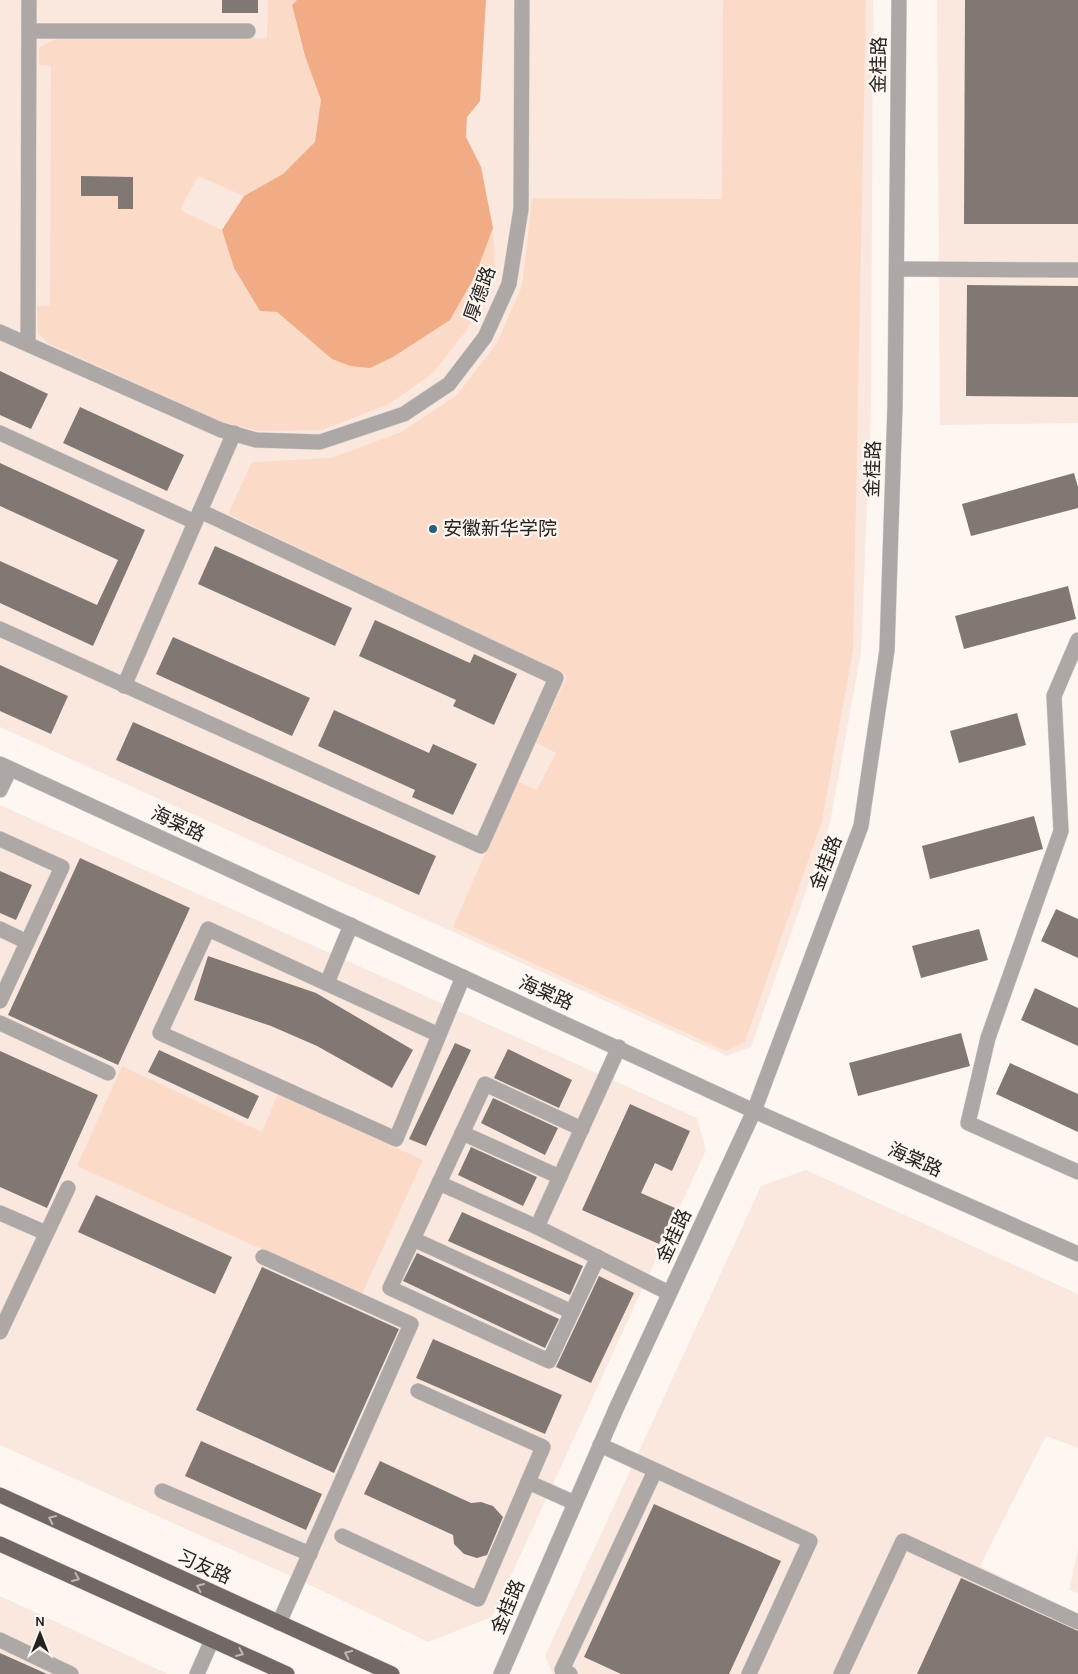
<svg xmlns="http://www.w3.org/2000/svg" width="1078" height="1674" font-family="Karla,'Noto Sans SC',sans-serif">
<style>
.built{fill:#fae8de}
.green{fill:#fcdac8}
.water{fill:#f1ac86}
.building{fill:#817873}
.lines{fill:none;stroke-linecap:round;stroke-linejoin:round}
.minor-casing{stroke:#dbd4d0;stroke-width:16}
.major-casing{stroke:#dbd4d0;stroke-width:16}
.minor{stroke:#ada8a6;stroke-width:15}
.major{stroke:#6f6864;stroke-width:15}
.oneway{stroke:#beb6b2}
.poi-dot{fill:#266079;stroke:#fef6f1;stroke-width:2}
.labels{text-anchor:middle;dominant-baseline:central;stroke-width:4.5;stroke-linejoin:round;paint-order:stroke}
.street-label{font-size:19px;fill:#262220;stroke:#fef6f1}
.poi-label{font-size:19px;fill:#262220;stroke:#fef6f1;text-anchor:start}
</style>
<rect width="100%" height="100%" fill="#fef6f1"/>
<!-- built -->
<g class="built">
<polygon points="0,0 873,0 871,407 861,652 830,823 751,1047 727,1056 0,727"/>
<polygon points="937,0 1078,0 1078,423 940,425"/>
<polygon points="0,805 697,1118 706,1150 492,1617 428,1642 306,1583 0,1445"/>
<polygon points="806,1170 1078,1294 1078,1448 1046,1436 980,1566 1078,1614 1078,1674 553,1674 545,1656 761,1186"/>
<polygon points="1078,1550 1078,1593 1069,1590"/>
<polygon points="0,1596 168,1674 0,1674"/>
</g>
<!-- green -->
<g class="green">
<polygon points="268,0 297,0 292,6 305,56 321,100 315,142 283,174 244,196 198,176 180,210 222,230 234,268 260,311 277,312 332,359 475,276 493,228 495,267 467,330 433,373 389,404 322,430 260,431 221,422 48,343 38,333 37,306 50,306 51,66 39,65 39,47 56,39 267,38"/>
<polygon points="723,0 866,0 853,650 822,821 745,1042 726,1051 453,927 517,781 537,790 556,753 536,742 567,676 228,514 252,462 331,458 401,432 457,395 497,343 522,286 532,198 722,199"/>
<polygon points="122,1066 262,1132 278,1094 423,1160 362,1294 77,1166"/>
</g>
<!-- water -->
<polygon class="water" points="297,0 486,0 480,101 467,117 466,137 481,167 493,228 475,276 450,320 393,357 370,368 350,366 332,359 277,312 260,311 234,268 222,230 244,196 283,174 315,142 321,100 305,56 292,5"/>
<!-- building -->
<g class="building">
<rect x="222" y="0" width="36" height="13"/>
<polygon points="965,0 1078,0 1078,224 964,224"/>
<polygon points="81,176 133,177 133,209 118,209 118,196 81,196"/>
<polygon points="967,285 1078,286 1078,397 966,396"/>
<polygon points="0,371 48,394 31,429 0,415"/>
<polygon points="80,407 184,455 167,491 63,443"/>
<polygon points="0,463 145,530 93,646 0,603 0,561 97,605 118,560 0,506"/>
<polygon points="1074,473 1078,487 1078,508 971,536 962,504"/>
<polygon points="215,546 352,608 335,646 198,584"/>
<polygon points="1068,586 1076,619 964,649 955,616"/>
<polygon points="375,620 470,663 474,654 517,674 494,725 453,706 456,700 359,656"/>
<polygon points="173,637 310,698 292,736 156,674"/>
<polygon points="0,665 68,696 51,734 0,711"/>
<polygon points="334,710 429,753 433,744 477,764 453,815 412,797 415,790 318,746"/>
<polygon points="1017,713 1026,745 959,763 950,731"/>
<polygon points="133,722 436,856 419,895 116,760"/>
<polygon points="1034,816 1043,849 930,879 922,846"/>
<polygon points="80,858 190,908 118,1065 8,1015"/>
<polygon points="0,871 32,885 16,920 0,913"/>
<polygon points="1056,909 1078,919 1078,958 1041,941"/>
<polygon points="979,929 988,960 921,978 912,946"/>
<polygon points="208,956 316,993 413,1050 392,1088 317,1046 271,1026 194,1000"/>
<polygon points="1035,988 1078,1008 1078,1046 1021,1020"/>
<polygon points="961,1033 970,1066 858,1096 849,1063"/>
<polygon points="455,1043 471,1050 426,1146 409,1139"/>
<polygon points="508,1049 572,1080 559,1108 494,1078"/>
<polygon points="159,1050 259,1096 248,1119 148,1072"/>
<polygon points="0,1051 98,1095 47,1208 0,1187"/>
<polygon points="1010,1063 1078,1094 1078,1132 996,1094"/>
<polygon points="493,1098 558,1128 545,1155 481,1123"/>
<polygon points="630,1104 690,1131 672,1171 655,1163 641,1193 675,1208 659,1244 582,1210"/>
<polygon points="471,1147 537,1177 523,1206 458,1175"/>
<polygon points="96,1195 232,1257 215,1294 78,1232"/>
<polygon points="462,1212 583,1266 570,1295 448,1241"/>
<polygon points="417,1253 559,1319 545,1348 403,1281"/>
<polygon points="262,1267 399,1329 334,1473 196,1410"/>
<polygon points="599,1276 634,1293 591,1383 556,1367"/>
<polygon points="433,1339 562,1395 545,1434 416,1378"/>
<polygon points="201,1441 322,1494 306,1530 185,1476"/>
<polygon points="380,1461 471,1503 481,1502 493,1506 503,1517 487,1555 477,1558 464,1554 454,1544 453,1535 364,1494"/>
<polygon points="654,1504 781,1561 729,1674 621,1674 584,1657"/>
<polygon points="961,1578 1078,1631 1078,1674 917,1674"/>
<polygon points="0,1653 47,1674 0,1674"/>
</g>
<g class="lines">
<!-- minor casing -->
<g class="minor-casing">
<g id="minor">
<polyline points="29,31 248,31"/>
<polyline points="897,269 1078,270"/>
<polyline points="0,332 221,430 256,440 320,442 404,414 449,384 485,337 509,284 521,209 522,0"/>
<polyline points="28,344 29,0"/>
<polyline points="0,433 195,522"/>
<polyline points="0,629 481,846 556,678 200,511"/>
<polyline points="1078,640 1054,696 1061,831 988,1038 968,1123 1078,1172"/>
<polyline points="124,686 234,433"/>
<polyline points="0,764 754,1111 1078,1254"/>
<polyline points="0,790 10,769"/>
<polyline points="0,839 62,867 0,1001"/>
<polyline points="0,929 27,942"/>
<polyline points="327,983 351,925"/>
<polyline points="0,1023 108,1073"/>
<polyline points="439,1035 208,929 160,1033 396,1139 463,977"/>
<polyline points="619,1047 537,1227 669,1293"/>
<polyline points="582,1129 485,1084 413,1239 572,1312 598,1257"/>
<polyline points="462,1133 560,1177"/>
<polyline points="439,1183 537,1227"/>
<polyline points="0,1213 46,1233"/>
<polyline points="413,1239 390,1288 549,1361 572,1312"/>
<polyline points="263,1257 411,1324 279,1623"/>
<polyline points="0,1332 68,1188"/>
<polyline points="418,1391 543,1447 528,1482"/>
<polyline points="600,1445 810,1541 749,1674"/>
<polyline points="162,1491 310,1554"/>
<polyline points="342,1536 478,1599 528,1482 575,1503"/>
<polyline points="0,1640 71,1674"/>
<polyline points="197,1674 212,1640"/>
<polyline points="501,1674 616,1409 754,1111 861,826 887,650 895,406 899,0"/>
<polyline points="570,1674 562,1670 655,1471"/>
<polyline points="841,1674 903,1541 1078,1622"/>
</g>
</g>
<!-- major casing -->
<g class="major-casing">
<g id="major">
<polyline points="0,1495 392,1674"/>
<polyline points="0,1544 287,1674"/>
</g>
</g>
<!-- minor -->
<use href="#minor" class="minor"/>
<!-- major -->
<use href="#major" class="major"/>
</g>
<!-- one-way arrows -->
<defs><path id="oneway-chevron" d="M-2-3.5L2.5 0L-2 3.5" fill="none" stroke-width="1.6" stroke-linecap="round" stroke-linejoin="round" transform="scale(1.25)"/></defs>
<g class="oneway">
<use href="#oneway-chevron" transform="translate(52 1519) rotate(-155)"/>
<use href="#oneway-chevron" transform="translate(76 1578) rotate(24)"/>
<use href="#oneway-chevron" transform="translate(200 1587) rotate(-156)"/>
<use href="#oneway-chevron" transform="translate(240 1653) rotate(24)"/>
<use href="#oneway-chevron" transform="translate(348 1654) rotate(-155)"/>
</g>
<!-- markers -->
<circle class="poi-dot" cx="433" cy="529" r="5"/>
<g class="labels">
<!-- street labels -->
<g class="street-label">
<text transform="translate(879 65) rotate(-89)">金桂路</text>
<text transform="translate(480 294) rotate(-70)">厚德路</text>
<text transform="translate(873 469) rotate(-88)">金桂路</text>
<text transform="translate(178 824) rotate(25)">海棠路</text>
<text transform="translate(826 863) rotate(-69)">金桂路</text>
<text transform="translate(546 993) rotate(24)">海棠路</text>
<text transform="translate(915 1160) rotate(24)">海棠路</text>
<text transform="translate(674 1236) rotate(-65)">金桂路</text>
<text transform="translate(204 1567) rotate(24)">习友路</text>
<text transform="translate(508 1607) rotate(-67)">金桂路</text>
</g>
<!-- poi labels -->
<g class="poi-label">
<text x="443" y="529">安徽新华学院</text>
</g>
</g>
<!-- north arrow -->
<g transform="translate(40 1634)" stroke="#fef6f1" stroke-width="4" paint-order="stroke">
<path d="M0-4L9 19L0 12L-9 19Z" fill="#262220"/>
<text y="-8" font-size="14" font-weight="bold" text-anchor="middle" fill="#262220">N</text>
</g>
</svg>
